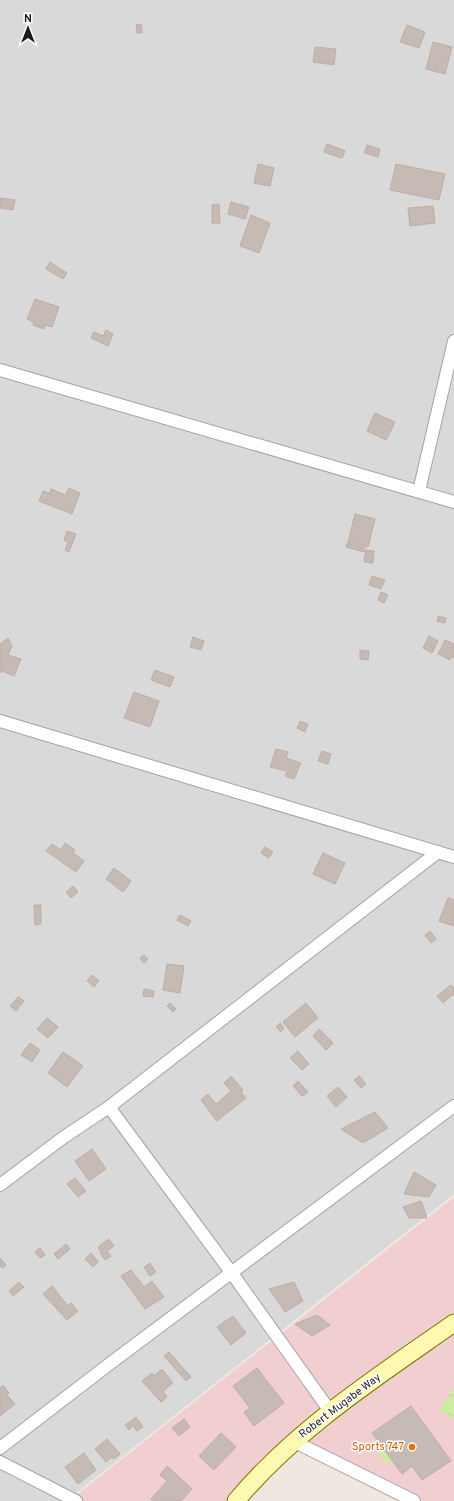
<svg xmlns="http://www.w3.org/2000/svg" width="454" height="1501" font-family="Overpass,sans-serif">
<style>
.residential{fill:#dad9d9}
.commercial{fill:#f1ced0}
.grass{fill:url(#grass-tufts)}
.building{fill:#c6bab4;stroke:#c1aca2}
.lines{fill:none;stroke-linecap:round;stroke-linejoin:round}
.street-casing{stroke:#a3a3a3;stroke-width:14}
.secondary-casing{stroke:#767600;stroke-width:19}
.street{stroke:#fff;stroke-width:12}
.secondary{stroke:#fdf9b0;stroke-width:17}
.food-dot{fill:#e8710a;stroke:#fff;stroke-width:1.5}
.labels{text-anchor:middle;dominant-baseline:central;stroke-width:3;stroke-linejoin:round;paint-order:stroke}
.street-label{font-size:11px;fill:#1c1c1c;stroke:#fff}
.food-label{font-size:11px;fill:#c56008;stroke:#fff;text-anchor:end}
</style>
<defs>
<pattern id="grass-tufts" width="24" height="20" patternUnits="userSpaceOnUse"><rect width="24" height="20" fill="#cfeda2"/><path d="M3 7l-1-3M5 7V3M7 7l1-3M15 17l-1-3M17 17v-4M19 17l1-3" fill="none" stroke="#b1cb8b"/></pattern>
</defs>
<rect width="100%" height="100%" fill="#eee8e1"/>
<!-- residential -->
<polygon class="residential" points="0,0 454,0 454,1194 66,1501 0,1501"/>
<!-- commercial -->
<polygon class="commercial" points="454,1197 454,1501 423,1501 294,1436 233,1501 82,1501 74,1497"/>
<!-- grass -->
<g class="grass">
<polygon points="454,1387 454,1418 440,1410"/>
<path d="M380,1445L393,1463C384,1462 378,1457 377,1448Z"/>
</g>
<!-- building -->
<g class="building">
<polygon points="141,24 142,33 137,33 136,25"/>
<polygon points="407,25 425,32 419,48 400,42"/>
<polygon points="433,42 452,47 445,74 426,69"/>
<polygon points="315,47 336,49 334,65 313,62"/>
<polygon points="327,144 345,151 342,158 324,152"/>
<polygon points="367,145 380,149 378,157 364,153"/>
<polygon points="258,164 274,168 270,186 254,183"/>
<polygon points="396,164 445,174 439,200 390,190"/>
<polygon points="0,198 15,200 13,210 0,208"/>
<polygon points="231,202 249,207 245,219 228,214"/>
<polygon points="219,204 220,223 212,223 212,205"/>
<polygon points="433,206 435,223 410,226 408,208"/>
<polygon points="251,215 270,223 259,253 240,246"/>
<polygon points="50,262 67,273 63,279 46,269"/>
<polygon points="35,299 59,307 52,327 45,325 44,329 33,325 34,322 27,319"/>
<polygon points="106,330 113,334 108,346 91,338 94,332 103,336"/>
<polygon points="375,413 395,422 386,440 367,431"/>
<polygon points="69,488 80,493 72,514 39,501 43,491 50,493 51,489 66,495"/>
<polygon points="355,514 375,519 368,547 348,542"/>
<polygon points="67,531 76,534 69,552 65,550 68,542 64,540"/>
<polygon points="347,543 365,548 364,552 346,547"/>
<polygon points="366,550 374,551 373,563 364,562"/>
<polygon points="372,576 385,580 381,589 369,585"/>
<polygon points="381,592 388,595 384,603 378,600"/>
<polygon points="438,616 446,618 445,623 437,621"/>
<polygon points="429,636 438,641 432,653 423,648"/>
<polygon points="193,637 204,641 201,650 190,647"/>
<polygon points="8,638 12,646 8,655 21,659 14,676 2,671 0,673 0,644"/>
<polygon points="445,640 454,644 454,658 451,657 450,660 438,654"/>
<polygon points="360,650 369,651 368,660 360,659"/>
<polygon points="155,670 174,677 170,687 151,680"/>
<polygon points="134,692 159,701 150,727 124,718"/>
<polygon points="300,721 308,724 305,732 297,728"/>
<polygon points="276,749 288,752 286,758 301,763 294,779 285,776 287,771 270,767"/>
<polygon points="322,751 331,754 328,764 318,761"/>
<polygon points="65,843 75,850 73,853 84,861 76,872 46,851 52,844 61,850"/>
<polygon points="265,847 273,852 269,858 261,853"/>
<polygon points="323,853 345,863 335,884 313,874"/>
<polygon points="114,868 131,881 123,892 106,879"/>
<polygon points="73,886 78,892 71,898 66,892"/>
<polygon points="448,898 454,900 454,926 439,921"/>
<polygon points="34,905 41,905 41,924 35,925"/>
<polygon points="180,915 191,921 188,926 177,920"/>
<polygon points="430,931 436,939 431,943 425,935"/>
<polygon points="144,955 148,959 144,963 140,958"/>
<polygon points="167,964 184,966 180,993 163,990"/>
<polygon points="92,975 99,981 94,987 87,981"/>
<polygon points="451,985 454,988 454,994 443,1003 437,996"/>
<polygon points="144,989 154,991 153,997 143,996"/>
<polygon points="18,997 24,1001 16,1011 10,1006"/>
<polygon points="170,1003 176,1009 173,1012 167,1006"/>
<polygon points="306,1003 318,1018 295,1037 283,1022"/>
<polygon points="47,1018 58,1027 48,1038 37,1029"/>
<polygon points="280,1023 284,1028 281,1032 276,1027"/>
<polygon points="319,1029 333,1043 326,1050 313,1036"/>
<polygon points="30,1043 40,1050 32,1062 21,1055"/>
<polygon points="298,1051 309,1064 302,1070 290,1058"/>
<polygon points="63,1052 83,1066 67,1087 48,1073"/>
<polygon points="231,1076 243,1090 241,1092 246,1098 217,1121 201,1100 208,1094 216,1104 231,1091 224,1083"/>
<polygon points="359,1076 366,1084 361,1088 354,1080"/>
<polygon points="298,1081 308,1092 302,1096 293,1086"/>
<polygon points="338,1087 347,1097 336,1107 327,1096"/>
<polygon points="375,1112 388,1128 363,1143 341,1129"/>
<polygon points="92,1149 106,1169 89,1181 75,1161"/>
<polygon points="414,1172 436,1185 429,1197 404,1194"/>
<polygon points="75,1178 86,1191 78,1197 67,1184"/>
<polygon points="421,1201 427,1218 409,1218 403,1207"/>
<polygon points="109,1239 114,1246 107,1251 111,1256 105,1260 100,1253 101,1252 98,1247"/>
<polygon points="66,1244 70,1249 58,1259 54,1254"/>
<polygon points="40,1248 45,1255 40,1258 35,1252"/>
<polygon points="91,1253 98,1262 93,1267 85,1259"/>
<polygon points="0,1258 6,1265 2,1268 0,1266"/>
<polygon points="150,1263 156,1272 150,1276 144,1267"/>
<polygon points="131,1270 144,1287 152,1281 164,1297 145,1309 121,1276"/>
<polygon points="19,1282 24,1287 13,1296 9,1291"/>
<polygon points="294,1282 303,1301 285,1312 269,1289"/>
<polygon points="52,1286 68,1306 71,1303 78,1311 67,1320 43,1294"/>
<polygon points="317,1315 330,1325 312,1336 295,1324"/>
<polygon points="233,1316 246,1333 231,1345 217,1327"/>
<polygon points="169,1352 191,1377 186,1381 164,1356"/>
<polygon points="257,1368 284,1403 254,1426 244,1412 250,1408 233,1386"/>
<polygon points="162,1369 173,1383 163,1391 167,1397 161,1402 142,1381 152,1373 154,1376"/>
<polygon points="3,1385 9,1393 7,1395 15,1404 0,1416 0,1388"/>
<polygon points="411,1406 451,1461 422,1480 412,1466 402,1474 372,1433"/>
<polygon points="136,1417 143,1427 137,1431 133,1426 129,1430 125,1425"/>
<polygon points="184,1419 190,1427 179,1436 172,1428"/>
<polygon points="221,1433 236,1447 214,1470 199,1456"/>
<polygon points="107,1439 120,1454 114,1459 112,1457 106,1462 95,1449"/>
<polygon points="84,1453 96,1470 78,1484 65,1467"/>
<polygon points="167,1466 192,1489 181,1501 154,1501 151,1499 167,1481 160,1475"/>
</g>
<g class="lines">
<!-- street casing -->
<g class="street-casing">
<g id="street">
<polyline points="0,370 454,502"/>
<polyline points="419,491 454,341"/>
<polyline points="0,721 454,857"/>
<polyline points="109,1107 231,1272 330,1411"/>
<polyline points="0,1185 64,1137 109,1107 438,852"/>
<polyline points="293,1441 414,1501"/>
<polyline points="0,1448 112,1362 454,1106"/>
<polyline points="0,1462 76,1501"/>
</g>
</g>
<!-- secondary casing -->
<g class="secondary-casing">
<path id="secondary" d="M236,1501C297,1428 377,1377 454,1323"/>
</g>
<!-- street -->
<use href="#street" class="street"/>
<!-- secondary -->
<use href="#secondary" class="secondary"/>
</g>
<!-- markers -->
<circle class="food-dot" cx="412" cy="1447" r="4"/>
<g class="labels">
<!-- street labels -->
<g class="street-label">
<text transform="translate(340 1406) rotate(-37)">Robert Mugabe Way</text>
</g>
<!-- food labels -->
<g class="food-label">
<text x="404" y="1447">Sports 747</text>
</g>
</g>
<!-- north arrow -->
<g transform="translate(28 28)" stroke="#ffffff" stroke-width="3" paint-order="stroke">
<path d="M0-3L7 15L0 10L-7 15Z" fill="#1c1c1c"/>
<text y="-6" font-size="11" font-weight="bold" text-anchor="middle" fill="#1c1c1c">N</text>
</g>
</svg>
